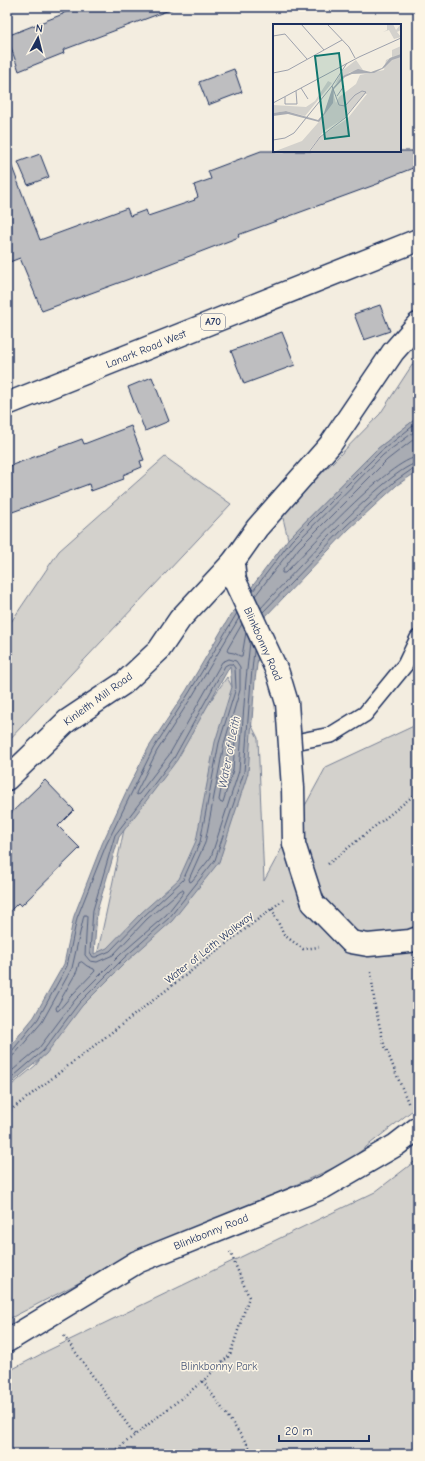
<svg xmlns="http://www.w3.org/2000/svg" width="425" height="1461" font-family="'Comic Neue',sans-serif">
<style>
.green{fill:#d3d1cc;stroke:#778095}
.water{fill:#a9acb3;stroke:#707a91;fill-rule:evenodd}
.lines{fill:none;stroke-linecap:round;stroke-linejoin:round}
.shore{stroke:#546180;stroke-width:1}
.building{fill:#bebec0;stroke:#1b2f5e}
.lane-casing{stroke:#1b2f5e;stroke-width:18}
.street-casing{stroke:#1b2f5e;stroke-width:25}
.primary-casing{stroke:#1b2f5e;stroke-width:25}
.path{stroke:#1b2f5e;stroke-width:2.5;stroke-dasharray:1 3;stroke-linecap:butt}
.lane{stroke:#fcf5e5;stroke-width:15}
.street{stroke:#fcf5e5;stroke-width:22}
.primary{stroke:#fcf5e5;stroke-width:22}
.street-bridge-casing{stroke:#1b2f5e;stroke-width:25;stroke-linecap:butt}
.street-bridge{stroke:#fcf5e5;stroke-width:22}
.labels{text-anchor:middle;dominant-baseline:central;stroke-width:3;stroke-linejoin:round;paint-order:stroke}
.shield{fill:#fcf5e5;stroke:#5e6a86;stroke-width:1}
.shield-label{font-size:10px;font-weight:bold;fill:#1b2f5e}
.street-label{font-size:11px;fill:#1b2f5e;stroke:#fcf5e5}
.park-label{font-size:11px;fill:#49587a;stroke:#fcf5e5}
.water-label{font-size:12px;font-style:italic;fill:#465478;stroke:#fcf5e5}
.inset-road{fill:none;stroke:#9da1ac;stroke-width:1}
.view{fill:#0f766e;fill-opacity:0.15;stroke:#0f766e;stroke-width:2}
.inset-edge{fill:none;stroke:#1b2f5e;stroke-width:2}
</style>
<rect width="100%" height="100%" fill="#f3ede0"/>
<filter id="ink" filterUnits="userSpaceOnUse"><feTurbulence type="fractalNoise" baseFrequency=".025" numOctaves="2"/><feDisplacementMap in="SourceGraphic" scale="8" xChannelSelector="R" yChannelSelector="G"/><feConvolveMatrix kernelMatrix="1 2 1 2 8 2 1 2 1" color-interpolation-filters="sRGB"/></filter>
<g filter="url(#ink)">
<!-- green -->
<g class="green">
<polygon points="418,356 418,417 377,449 288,539 282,514 380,414"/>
<polygon points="165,457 231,504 7,742 7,628 59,551"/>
<polygon points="227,677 258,738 264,881 326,767 418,724 418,1106 347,1162 216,1220 146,1248 7,1320 7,1089 36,1065 90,988 125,825"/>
<polygon points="418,1159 418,1454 7,1454 7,1372 47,1351 375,1192"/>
</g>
<!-- water -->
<path class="water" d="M418,417V471L397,485L349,529L263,619L255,680L248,773L219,862L172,921L127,961L82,1006L46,1054L7,1087V1050L34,1017L64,964L74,916L102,844L126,792L149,747L186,691L230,616L288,539L377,449ZM230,666L232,687L215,742L196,841L179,879L141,913L107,948L94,954L97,911L119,837L177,760Z"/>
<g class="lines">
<!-- shore -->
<g class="shore">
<path d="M418,436L387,460L299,548L282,571V573H285C307,551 391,458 418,457"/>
<polyline points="253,591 291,541 380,452 418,422"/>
<polyline points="255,596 295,544 383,455 418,429"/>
<path d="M261,608C284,583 392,464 418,463"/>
<polyline points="263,612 346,526 394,482 414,468 418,468"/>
<polyline points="239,618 193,695 157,751 136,793 137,795 139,794 169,755 222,662 229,659 236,661 240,667 240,690 224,744 205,843 189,879 190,882 192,881 211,857 239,771 246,679 250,642"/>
<polyline points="242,624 227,650 228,652 234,653 240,656 242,656 246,632"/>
<polygon points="229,664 232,664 235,668 236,688 219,743 200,842 183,880 144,916 110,951 96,957 93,957 90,952 93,910 115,835 174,758 225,666"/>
<polygon points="234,738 235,740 233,770 223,802 221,803 219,800 229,746 232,739"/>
<polygon points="82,962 87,966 94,969 95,971 71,996 59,1010 57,1011 56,1008 77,971 79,963"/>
<polyline points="7,1052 12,1051 38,1019 67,966 77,918 106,845 153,749 189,693 237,613"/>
<polyline points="7,1057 11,1057 15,1054 42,1022 72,968 84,915 86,915 87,917 85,955 90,961 97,962 113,955 147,919 181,890 183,890 184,892 166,915 121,954 75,1000 39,1048 7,1075"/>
<polyline points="7,1082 43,1051 79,1003 124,958 169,918 215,860 244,772 251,680 254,651"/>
</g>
</g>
<!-- building -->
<g class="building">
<polygon points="78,7 172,7 172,9 63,50 64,53 19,71 7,36 63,14 63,13"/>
<polygon points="234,69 242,92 208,105 199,82"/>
<polygon points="261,151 418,151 418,166 380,181 380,183 238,235 239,237 151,271 42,311 20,258 7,263 7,160 9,159 40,240 127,208 130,216 146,210 148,216 195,200 194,199 198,197 194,185 211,179 208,171"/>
<polygon points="40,154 49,177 28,185 18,162"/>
<polygon points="380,305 390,331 364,340 354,314"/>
<polygon points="282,332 295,365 244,384 231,351"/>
<polygon points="152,377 169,421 145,431 128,387"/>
<polygon points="131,426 144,460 140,461 142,467 123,475 124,479 91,491 89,484 7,514 7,467 82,439 84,444"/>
<polygon points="45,780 74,810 58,826 80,848 21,906 18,903 7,914 7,817"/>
</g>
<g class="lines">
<!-- lane casing -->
<g class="lane-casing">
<polyline id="lane" points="290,743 331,735 365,714 405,665 418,638"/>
</g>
<!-- street casing -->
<g class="street-casing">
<g id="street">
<polyline points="235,581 233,562 257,528 330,445 393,352 418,324"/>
<polyline points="7,779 67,721 124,683 159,650 180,619 233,562"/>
<polyline points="313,903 351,942 368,945 410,941 418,938"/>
<polyline points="7,1341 137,1262 324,1187 396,1145 418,1128"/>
</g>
</g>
<!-- primary casing -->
<g class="primary-casing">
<polyline id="primary" points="7,404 418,240"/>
</g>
<!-- path -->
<g class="path">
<polyline points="328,864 418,792"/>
<polyline points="272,909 284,935 303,949 319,947"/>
<polyline points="371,972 375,1007 384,1044 409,1105"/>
<polyline points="7,1113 283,900"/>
<polyline points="64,1336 135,1435"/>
<polyline points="203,1381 254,1454"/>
<polyline points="111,1454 203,1381 230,1355 249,1297 230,1252"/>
</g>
<!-- lane -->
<use href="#lane" class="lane"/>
<!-- street -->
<use href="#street" class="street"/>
<!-- primary -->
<use href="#primary" class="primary"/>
<!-- street-bridge casing -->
<g class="street-bridge-casing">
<polyline id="street-bridge" points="235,581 278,673 287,703 293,788 294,844 313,903"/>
</g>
<!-- street-bridge -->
<use href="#street-bridge" class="street-bridge"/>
</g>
</g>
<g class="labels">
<!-- shield labels -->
<rect class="shield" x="201" y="314" width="24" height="16" rx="3"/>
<g class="shield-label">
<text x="213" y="322">A70</text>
</g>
<!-- street labels -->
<g class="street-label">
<text transform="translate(146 349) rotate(-22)">Lanark Road West</text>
<text transform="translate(263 644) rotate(66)">Blinkbonny Road</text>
<text transform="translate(98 699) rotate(-36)">Kinleith Mill Road</text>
<text transform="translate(209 948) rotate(-38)">Water of Leith Walkway</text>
<text transform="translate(211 1232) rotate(-22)">Blinkbonny Road</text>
</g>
<!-- park labels -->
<g class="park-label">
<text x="219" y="1366">Blinkbonny Park</text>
</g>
<!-- water labels -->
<g class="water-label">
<text transform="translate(229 752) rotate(-79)">Water of Leith</text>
</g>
</g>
<!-- overview -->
<g transform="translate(273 24)">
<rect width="128" height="128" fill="#f3ede0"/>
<path d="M114,0H120L123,6L128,0V6L124,8L128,13L121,15L116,6L110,8L114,6ZM128,22V128H37L47,113L75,94L94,70H92L70,95L51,107L35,128H0L29,117L51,92L60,69L63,79L66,73L83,60L87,51L111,46L113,36L119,33V26ZM83,36L90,46L77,48L62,60L69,47ZM55,57L59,59L32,92L13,87L0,89V81L33,83L42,77Z" fill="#d3d1cc"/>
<path d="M128,30V33L119,36L111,44L101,49L79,50L72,53L61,65L60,79L46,98L15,90L0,92V89L13,87L45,96L51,89L59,65L70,52L85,45L98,48L109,44L117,34Z" fill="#a9acb3"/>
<path class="inset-road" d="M28,0L51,26M54,0L76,23L82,34M0,12L12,10L34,35M0,49L15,46L69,16M28,64L35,75M64,72L71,62M12,73V80H24L23,67M0,79L86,33L128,14M0,116L12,114L21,109L59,62M36,128L47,113L72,94L93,68L89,67L82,71L72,82L66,81L59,62L74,39"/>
<path class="view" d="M66,29L76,112L52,115L42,32Z"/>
<rect width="128" height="128" class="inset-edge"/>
</g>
<!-- margin -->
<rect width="425" height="1461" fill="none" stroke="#fcf5e5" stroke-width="24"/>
<rect x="12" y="12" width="401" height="1437" fill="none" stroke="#1b2f5e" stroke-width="1.5" filter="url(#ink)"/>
<!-- north arrow -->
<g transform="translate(38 38) rotate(7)" stroke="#fcf5e5" stroke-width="3" paint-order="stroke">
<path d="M0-3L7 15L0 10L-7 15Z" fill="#1b2f5e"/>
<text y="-6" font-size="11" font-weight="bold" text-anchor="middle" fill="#1b2f5e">N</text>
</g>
<!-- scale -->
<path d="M279 1435v6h90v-6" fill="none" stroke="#1b2f5e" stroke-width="2"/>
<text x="285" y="1435" font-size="12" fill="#1b2f5e" stroke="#fcf5e5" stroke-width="3" paint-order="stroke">20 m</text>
</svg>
